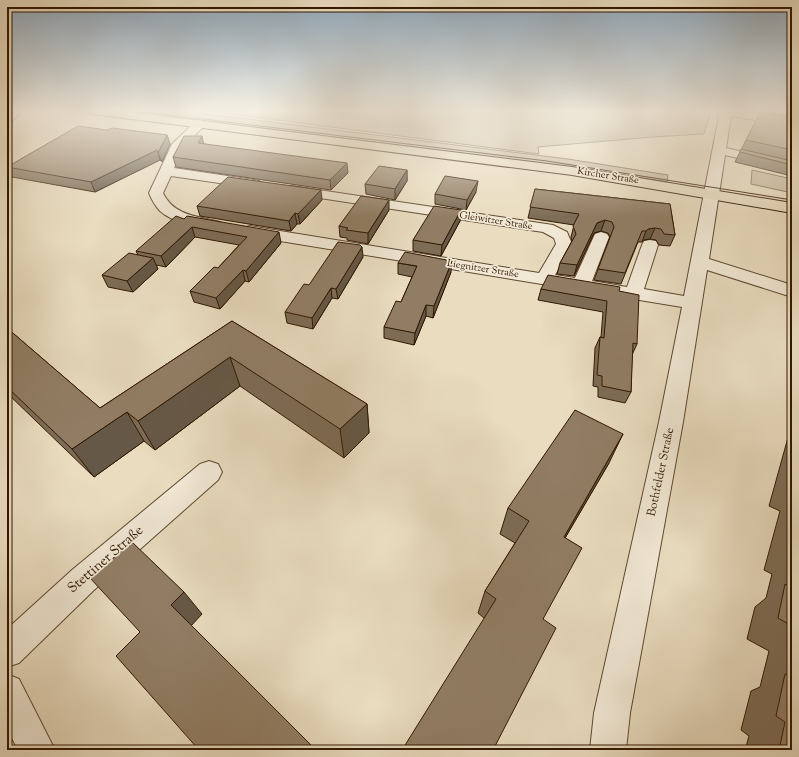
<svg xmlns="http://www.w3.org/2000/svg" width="799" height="757" font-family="'Sorts Mill Goudy',serif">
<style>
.green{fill:#cabb9f;stroke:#7e6950}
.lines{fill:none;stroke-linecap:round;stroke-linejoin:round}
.minor-casing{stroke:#5f4830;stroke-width:2}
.major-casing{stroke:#311701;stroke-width:2}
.minor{fill:#f1e8d5;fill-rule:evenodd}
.major{fill:#e9dcbf;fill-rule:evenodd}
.tram{stroke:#311701;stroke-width:1}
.wall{fill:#7d6c56;stroke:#311701}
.shaded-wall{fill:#665846;stroke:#311701}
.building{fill:#917d64;stroke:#311701}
.labels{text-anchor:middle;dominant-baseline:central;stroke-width:3.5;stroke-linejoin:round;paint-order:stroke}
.far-street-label{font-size:10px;fill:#311701;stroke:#f1e8d5}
.street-label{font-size:12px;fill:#311701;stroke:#f1e8d5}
.near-street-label{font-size:14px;fill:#311701;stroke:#f1e8d5}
</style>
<rect width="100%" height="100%" fill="#e9dcbf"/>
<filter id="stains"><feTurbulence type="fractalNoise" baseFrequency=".005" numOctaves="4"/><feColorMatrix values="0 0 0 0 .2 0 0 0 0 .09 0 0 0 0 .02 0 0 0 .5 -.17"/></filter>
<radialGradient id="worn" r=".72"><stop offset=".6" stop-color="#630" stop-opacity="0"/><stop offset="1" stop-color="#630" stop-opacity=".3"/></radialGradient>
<!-- green -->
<g class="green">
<polygon points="126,111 183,111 568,159 668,175 667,182 572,167"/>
<polygon points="208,111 711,111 704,134 652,137 538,147 539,154"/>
<polygon points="752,170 792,179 792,193 751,184"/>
</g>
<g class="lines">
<!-- minor casing -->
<g class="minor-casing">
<g id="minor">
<polygon points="720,111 744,111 792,118 792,126 731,116 726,148 792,163 792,171 725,155 709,259 792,285 792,297 707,270 683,422 630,713 626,750 590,750 594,713 659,422 682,307 250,236 244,234 242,231 244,228 250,226 539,273 556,244 554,238 543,232 287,193 285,190 287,187 292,186 553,225 567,232 572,244 555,275 575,278 595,234 601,232 607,234 609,237 592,281 627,287 642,245 644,241 650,240 656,241 658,245 644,289 684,296"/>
<path d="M200,120L206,124L184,146L174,168L254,180L259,181L261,184L259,187L254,188L171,176L163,193C174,216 198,216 220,222L222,225L220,228C205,232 172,222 160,211C155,206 152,200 149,193L172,144L196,121Z"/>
<polygon points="209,461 218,464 222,472 218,480 94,590 19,663 7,667 7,629 72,570 200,464"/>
<polygon points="7,674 19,679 55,750 18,750 7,728"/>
</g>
</g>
<!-- major casing -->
<g class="major-casing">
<g id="major">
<polygon points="9,111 22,111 11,122 7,123 7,113"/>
<polygon points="86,111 122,111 572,167 792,203 792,213 572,175 92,114"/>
</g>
</g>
<!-- minor -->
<use href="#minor" class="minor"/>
<!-- major -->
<use href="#major" class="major"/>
<!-- tram -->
<polyline class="tram" points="137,111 547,161 792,200"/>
</g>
<!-- wall -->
<g class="wall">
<polygon points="761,111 792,111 792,116 761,112"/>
<polygon points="792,118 792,176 735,162 746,140"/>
<polygon points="107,130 167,135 170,144 162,162 160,160 95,192 12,177 7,168"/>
<polygon points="204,144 348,173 331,190 176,167 173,157"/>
<polygon points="407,170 407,181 395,200 366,194 365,184"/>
<polygon points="535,189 670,204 675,235 670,246 659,245 656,240 650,239 644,240 642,242 638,242 621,284 594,280 610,237 608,233 601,231 594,233 574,276 557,274 560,263 572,241 571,237 574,225 528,218"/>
<polygon points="476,192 466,210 435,204 435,194"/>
<polygon points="322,200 300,224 297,224 291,231 200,216 197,206"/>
<polygon points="389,210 368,244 347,240 347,238 340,237 339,226"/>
<polygon points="461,210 460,221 441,256 413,251 413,240"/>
<polygon points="184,219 281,243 249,282 245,281 220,309 194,302 190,291 218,268 239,245 195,237 166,267 156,265 158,269 133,292 108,287 102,275 138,255 136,251"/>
<polygon points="363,257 338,299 332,298 313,329 287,323 285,312"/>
<polygon points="398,263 451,272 433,318 426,316 414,345 384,338 384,327 401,302 412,277 398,274"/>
<polygon points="541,289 619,291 637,344 632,355 631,392 625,403 598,397 598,387 593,386 595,348 600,337 601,337 603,312 538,300"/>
<polygon points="232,321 367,404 369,433 344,458 240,386 155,450 144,441 94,477 7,393 7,328 100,408"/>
<polygon points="792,423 792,750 745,750 749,736 741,730 751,691 760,687 769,651 747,639 755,607 766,598 772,574 764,570 780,511 769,506"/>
<polygon points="609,463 565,538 543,619 484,618 478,613 485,591 515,543 500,534 508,508"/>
</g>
<!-- shaded-wall -->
<g class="shaded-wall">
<polygon points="167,135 170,144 162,162 158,153"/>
<polygon points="202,136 204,145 198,143"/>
<polygon points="157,150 160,160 95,192 91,182"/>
<polygon points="347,163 348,173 331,190 330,180"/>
<polygon points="407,170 407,181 395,200 395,189"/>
<polygon points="478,181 476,192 466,210 467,200"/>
<polygon points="321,190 322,200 300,224 298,214"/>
<polygon points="389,200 389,210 368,244 368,233"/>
<polygon points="461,210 460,221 441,256 442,245"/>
<polygon points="295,213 297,224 291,231 289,221"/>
<polygon points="605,220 601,231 594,233 574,276 577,265 597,223"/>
<polygon points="192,227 195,237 166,267 161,256"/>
<polygon points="655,228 650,239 644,240 642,242 646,231 648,229"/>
<polygon points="279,232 281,243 249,282 246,271"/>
<polygon points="362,247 363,257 338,299 336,289"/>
<polygon points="153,258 158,269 133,292 127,281"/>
<polygon points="452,261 451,272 433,318 434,306"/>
<polygon points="243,270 245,281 220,309 216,298"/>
<polygon points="331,288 332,298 313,329 312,318"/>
<polygon points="426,305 426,316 414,345 415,333"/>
<polygon points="230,357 240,386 155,450 138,421"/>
<polygon points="367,404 369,433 344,458 340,429"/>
<polygon points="127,412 144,441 94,477 72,449"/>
<polygon points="623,434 609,463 551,562 564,537"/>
<polygon points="184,592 202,614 190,627 171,605"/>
</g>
<!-- building -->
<g class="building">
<polygon points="760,112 792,118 792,150 746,140"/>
<polygon points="78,126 107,130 112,128 167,135 158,153 157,150 91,182 7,167"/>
<polygon points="184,136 202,136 198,143 347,163 330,180 173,157"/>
<polygon points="741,149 792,161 792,165 740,152"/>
<polygon points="379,166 407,170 395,189 365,184"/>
<polygon points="445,176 478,181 467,200 435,194"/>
<polygon points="228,177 321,190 298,214 295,213 289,221 197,206"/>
<polygon points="535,189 670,204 675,235 664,234 661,229 655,228 648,229 646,231 642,231 625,273 598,269 614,227 612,222 605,220 597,223 577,265 560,263 576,234 573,226 579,214 530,207"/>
<polygon points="361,196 389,200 368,233 346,230 348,228 339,226"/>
<polygon points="434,206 461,210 442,245 413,240"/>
<polygon points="176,216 184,219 187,216 279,232 246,271 243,270 216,298 190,291 214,267 218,268 247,237 192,227 161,256 136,251"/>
<polygon points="338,242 360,245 362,247 336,289 331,288 312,318 285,312 304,284 309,285"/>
<polygon points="405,252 452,261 434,306 426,305 415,333 384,327 396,301 401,302 417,266 398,263"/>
<polygon points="129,253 153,258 127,281 102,275"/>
<polygon points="548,275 620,287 619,291 639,295 637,344 633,343 631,392 602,386 602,376 597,375 600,337 604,338 607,301 541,289"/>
<polygon points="232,321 367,404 340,429 230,357 138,421 127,412 72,449 7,387 7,328 100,408"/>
<polygon points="575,410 623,434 564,537 582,548 543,619 556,628 493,750 402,750 496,599 485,591 529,521 508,508"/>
<polygon points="132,542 184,592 171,605 316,750 199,750 116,656 140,632 90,578"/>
<polygon points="785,584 792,588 792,626 778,618"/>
<polygon points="785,674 792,678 792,750 779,750 785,722 776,716"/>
</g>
<!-- sky -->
<linearGradient id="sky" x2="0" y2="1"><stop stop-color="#8fa9be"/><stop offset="0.51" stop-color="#f5efe2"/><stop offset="1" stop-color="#f5efe2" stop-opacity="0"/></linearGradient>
<rect width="799" height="217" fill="url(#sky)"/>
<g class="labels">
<!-- far-street labels -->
<g class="far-street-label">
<text transform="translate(608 176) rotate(9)">Kircher Straße</text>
<text transform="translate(496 221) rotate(9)">Gleiwitzer Straße</text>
<text transform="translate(483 269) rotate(9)">Liegnitzer Straße</text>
</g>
<!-- street labels -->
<g class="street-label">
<text transform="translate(661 472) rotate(-78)">Bothfelder Straße</text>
</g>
<!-- near-street labels -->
<g class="near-street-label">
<text transform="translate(106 560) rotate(-41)">Stettiner Straße</text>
</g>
</g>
<!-- margin -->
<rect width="799" height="757" fill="none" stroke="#e9dcbf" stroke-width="24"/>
<rect x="8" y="8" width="783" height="741" fill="none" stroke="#311701" stroke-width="2"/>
<rect x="12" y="12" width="775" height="733" fill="none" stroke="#311701"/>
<rect width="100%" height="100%" filter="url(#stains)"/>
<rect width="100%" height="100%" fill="url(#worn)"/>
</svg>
